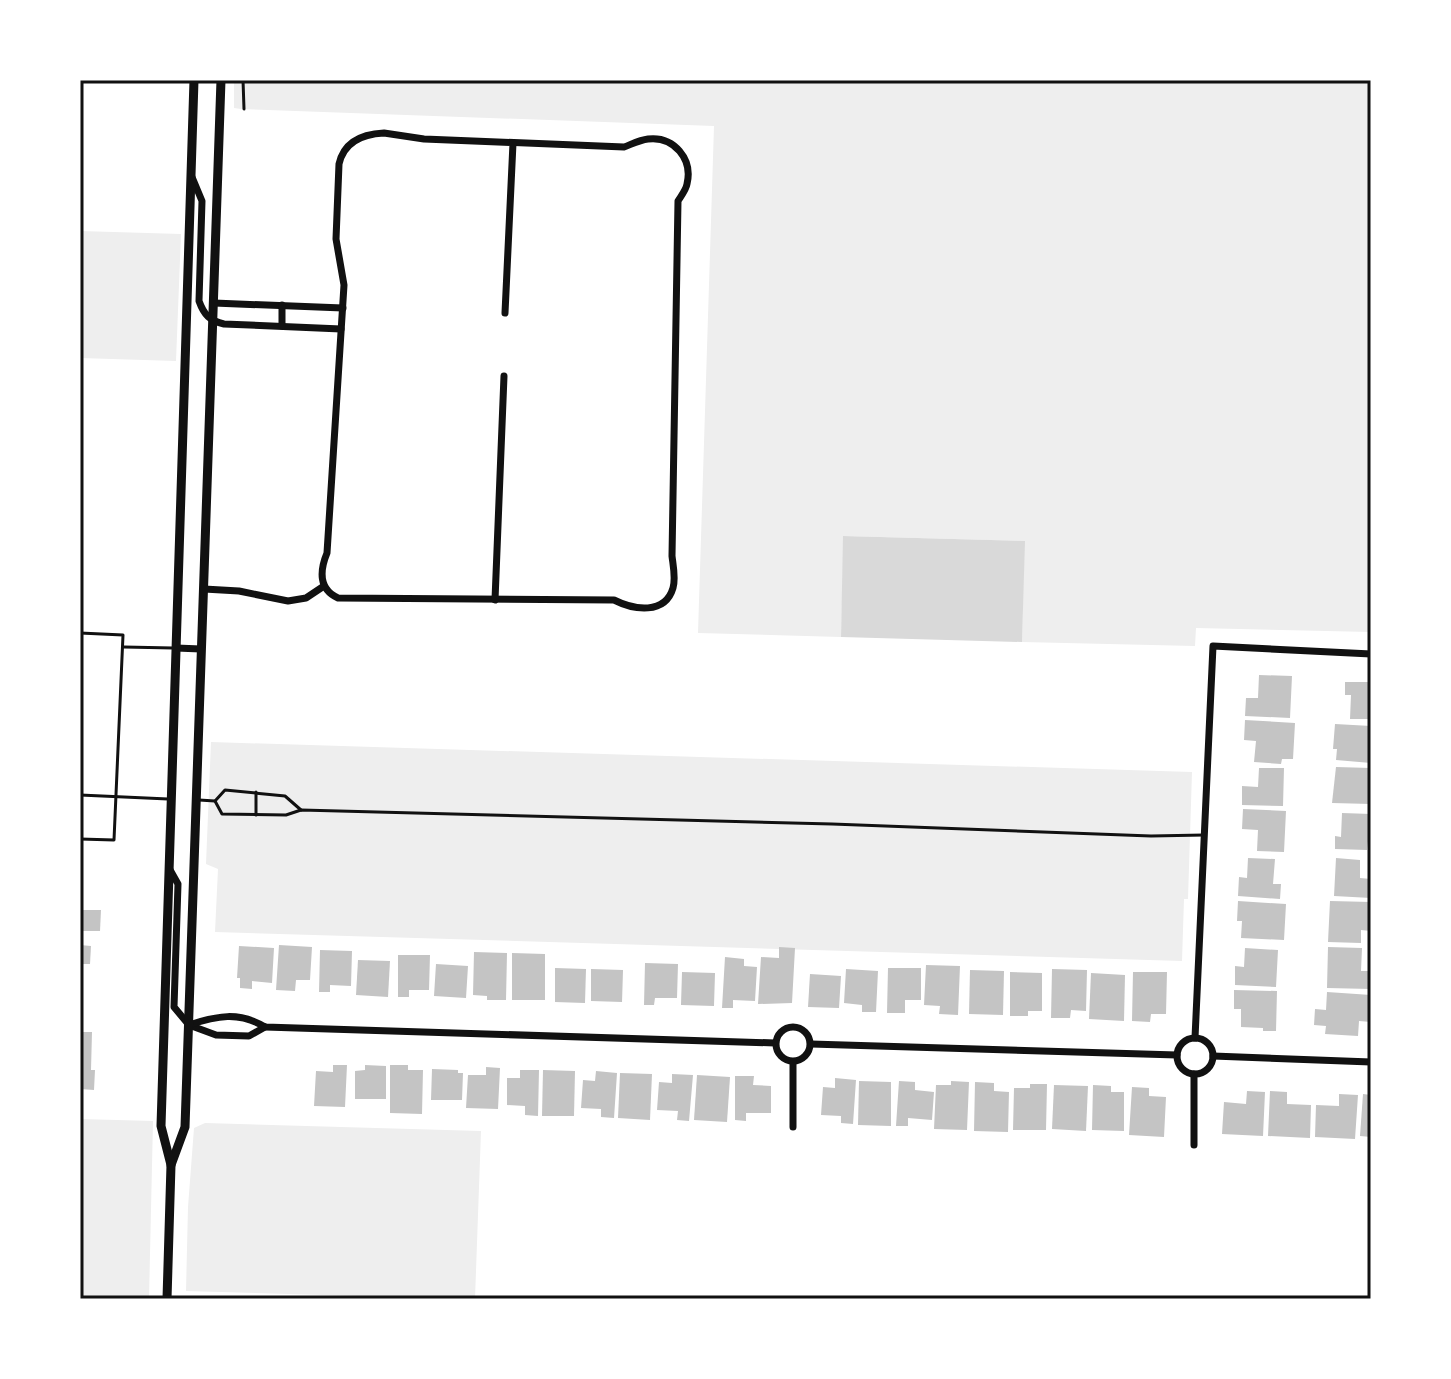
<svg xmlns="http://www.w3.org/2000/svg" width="1451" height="1379" font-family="'Zilla Slab',serif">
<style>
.green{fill:#eee}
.water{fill:#d9d9d9}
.building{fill:#c4c4c4}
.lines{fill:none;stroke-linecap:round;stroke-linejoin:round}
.path{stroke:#111;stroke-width:3}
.service{stroke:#111;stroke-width:3}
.minor{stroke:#111;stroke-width:7}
.tertiary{stroke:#111;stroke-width:9}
.neatline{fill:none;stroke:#111;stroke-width:3}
</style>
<rect width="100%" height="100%" fill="#fff"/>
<!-- green -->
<g class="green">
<polygon points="234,80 1371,80 1371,632 1196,628 1195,646 1022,642 1024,541 844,536 841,637 698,633 714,126 241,109 234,108"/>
<polygon points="80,231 181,234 176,361 80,358"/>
<polygon points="211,742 1192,772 1188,899 1184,899 1182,961 215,932 218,869 206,864"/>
<polygon points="80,1119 153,1121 149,1299 80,1299"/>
<polygon points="205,1123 481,1131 475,1299 359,1299 358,1296 186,1291 188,1207 194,1128"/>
</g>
<!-- water -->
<polygon class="water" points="843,536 1025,541 1022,642 841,637"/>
<!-- building -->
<g class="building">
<polygon points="1259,675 1292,676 1290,718 1245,716 1246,698 1258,698"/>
<polygon points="1345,682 1371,682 1371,719 1350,719 1351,695 1345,695"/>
<polygon points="1245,720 1295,723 1293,759 1282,759 1281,764 1254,762 1256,741 1244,740"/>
<polygon points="1335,724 1371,726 1371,763 1336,760 1337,749 1333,749"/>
<polygon points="1336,767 1371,768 1371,804 1332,803"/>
<polygon points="1259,768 1284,768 1283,806 1242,805 1242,786 1258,787"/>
<polygon points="1243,809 1286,811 1284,852 1257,851 1258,830 1242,829"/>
<polygon points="1342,813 1371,814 1367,850 1335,849 1335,836 1341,837"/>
<polygon points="1248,858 1275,859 1273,884 1281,884 1280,899 1238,896 1239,877 1247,878"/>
<polygon points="1336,858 1360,860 1360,878 1371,879 1371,898 1334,896"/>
<polygon points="1238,901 1286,904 1284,940 1241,938 1242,921 1237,921"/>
<polygon points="1330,901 1371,902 1371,931 1361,930 1361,943 1328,942"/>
<polygon points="80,910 101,910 100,931 80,931"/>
<polygon points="80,945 91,946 90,964 80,964"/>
<polygon points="279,945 312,947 310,980 296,980 295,991 276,990"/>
<polygon points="239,946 274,948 272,983 252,981 252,989 240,988 240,978 237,978"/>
<polygon points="779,947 795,948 792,1003 758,1004 761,957 779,958"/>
<polygon points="1328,947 1362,948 1361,971 1371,971 1371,989 1327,988"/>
<polygon points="1245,948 1278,950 1276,987 1235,985 1235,966 1244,967"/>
<polygon points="320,950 352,951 351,986 330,985 330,992 319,992"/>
<polygon points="474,952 507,953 506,1000 487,1000 487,996 473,995"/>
<polygon points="512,953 545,954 545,1000 512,1000"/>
<polygon points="398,955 430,955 429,990 409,990 409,997 398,997"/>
<polygon points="725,957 744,959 744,966 757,967 755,1001 733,1000 733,1008 722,1008"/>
<polygon points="358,960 390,961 388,997 356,995"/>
<polygon points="645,963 678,964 677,998 655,998 654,1005 644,1005"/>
<polygon points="436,964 468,966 466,998 434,996"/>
<polygon points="926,965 960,966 958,1015 939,1014 940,1006 924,1005"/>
<polygon points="555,968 586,969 585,1003 555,1002"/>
<polygon points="888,968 921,968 921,1000 905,1000 905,1013 887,1013"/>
<polygon points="591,969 623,970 622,1002 591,1001"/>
<polygon points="846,969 878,971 876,1012 862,1012 862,1005 844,1003"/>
<polygon points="1052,969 1087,970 1086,1011 1071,1010 1070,1018 1051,1018"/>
<polygon points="970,970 1004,971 1003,1015 969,1014"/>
<polygon points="682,972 715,973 714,1006 681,1005"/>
<polygon points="1010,972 1042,973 1042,1011 1028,1011 1028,1016 1010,1016"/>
<polygon points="1133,972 1167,972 1166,1014 1151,1014 1150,1022 1132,1021"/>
<polygon points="1091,973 1125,975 1124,1021 1089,1019"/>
<polygon points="810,974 841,976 839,1008 808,1007"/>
<polygon points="1234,990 1277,991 1276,1031 1263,1031 1263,1028 1241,1027 1241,1009 1234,1009"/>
<polygon points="1327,992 1371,995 1371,1022 1359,1021 1358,1036 1325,1034 1326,1026 1314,1025 1315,1009 1326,1010"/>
<polygon points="80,1032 92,1032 91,1070 95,1070 94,1090 80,1089"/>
<polygon points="333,1065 347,1065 345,1107 314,1106 316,1071 333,1072"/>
<polygon points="365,1065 386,1066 386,1099 355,1099 355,1071 365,1070"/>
<polygon points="390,1065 408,1065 408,1070 423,1070 422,1114 390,1113"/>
<polygon points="486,1067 500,1068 498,1109 466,1108 468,1075 486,1075"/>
<polygon points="432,1069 458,1070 458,1073 463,1073 462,1100 431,1100"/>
<polygon points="520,1070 539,1070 538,1116 525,1115 525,1106 507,1105 507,1078 520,1078"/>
<polygon points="543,1070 575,1071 574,1116 542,1116"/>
<polygon points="596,1071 617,1073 614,1118 601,1117 601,1109 581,1108 583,1080 595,1081"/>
<polygon points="620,1073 652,1074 650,1120 618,1118"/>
<polygon points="672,1074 693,1075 689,1121 677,1120 678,1111 657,1110 659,1082 672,1083"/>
<polygon points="697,1075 730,1077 727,1122 694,1120"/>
<polygon points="735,1076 754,1076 753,1085 771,1086 771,1113 746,1113 746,1121 735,1120"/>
<polygon points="835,1078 856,1080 853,1124 841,1123 841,1116 821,1115 823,1087 835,1088"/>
<polygon points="859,1081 891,1082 891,1126 858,1125"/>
<polygon points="899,1081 915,1082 915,1090 934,1092 932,1120 908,1118 908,1126 896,1126"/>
<polygon points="951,1081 969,1082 967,1130 934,1129 936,1085 951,1085"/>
<polygon points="975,1082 994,1083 994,1091 1009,1092 1008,1132 974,1131"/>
<polygon points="1030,1084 1047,1084 1046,1130 1013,1130 1014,1088 1030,1088"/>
<polygon points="1054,1085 1088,1086 1086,1131 1052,1129"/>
<polygon points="1093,1085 1111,1086 1111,1092 1124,1092 1124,1131 1092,1130"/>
<polygon points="1132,1087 1149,1088 1149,1096 1166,1097 1164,1137 1129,1135"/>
<polygon points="1247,1091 1265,1092 1263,1136 1222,1134 1224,1102 1246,1104"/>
<polygon points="1270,1091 1287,1092 1287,1104 1311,1105 1310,1138 1268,1136"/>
<polygon points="1339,1094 1358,1095 1355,1139 1315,1137 1316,1105 1339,1106"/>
<polygon points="1363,1094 1371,1095 1371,1137 1360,1136"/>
</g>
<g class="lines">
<!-- path -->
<polyline class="path" points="243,80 244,109"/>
<!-- service -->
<g class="service">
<polyline points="80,633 123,635 114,840 80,839"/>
<polyline points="124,647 173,648"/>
<polyline points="80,795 168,799"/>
<polyline points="199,800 215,801 225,790 285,796 301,810"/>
<polyline points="215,801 222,814 286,815 301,810 832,824 1151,836 1204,835"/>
<polyline points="256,815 256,792"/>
</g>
<!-- minor -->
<g class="minor">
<path d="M384,133L424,139L624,147C632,144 640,140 648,139C674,136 693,159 687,184C686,190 681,196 678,201L672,556C673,565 676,578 673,588C665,615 634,610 614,600L338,598C318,589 320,570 327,553L344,285L336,239L339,164C344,142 362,134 384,133Z"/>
<path d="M192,177L202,201L199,301C204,315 210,321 224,324L341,329"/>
<polyline points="214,303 343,308"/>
<polyline points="505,313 513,143"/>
<polyline points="282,326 282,305"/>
<polyline points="204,589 239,591 288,601 306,598 324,586"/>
<polyline points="495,600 504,376"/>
<polyline points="176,648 201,649"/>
<polyline points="169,868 178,884 174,1007 189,1025 216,1035 249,1036 265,1027"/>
<path d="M189,1025C216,1016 239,1011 265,1027L775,1043"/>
<circle cx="793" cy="1044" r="17"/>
<polyline points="1195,1038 1213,646 1371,654"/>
<circle cx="1195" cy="1056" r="18"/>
<polyline points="811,1044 1177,1055"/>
<polyline points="1213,1056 1371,1062"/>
<polyline points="793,1062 793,1127"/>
<polyline points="1194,1145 1194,1074"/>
</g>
<!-- tertiary -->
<g class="tertiary">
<polyline points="171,1165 185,1127 221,80"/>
<polyline points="167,1299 171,1165 161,1126 194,80"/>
</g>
</g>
<!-- border -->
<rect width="1451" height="1379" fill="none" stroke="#ffffff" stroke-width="164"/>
<rect x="82" y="82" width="1287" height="1215" class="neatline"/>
</svg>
